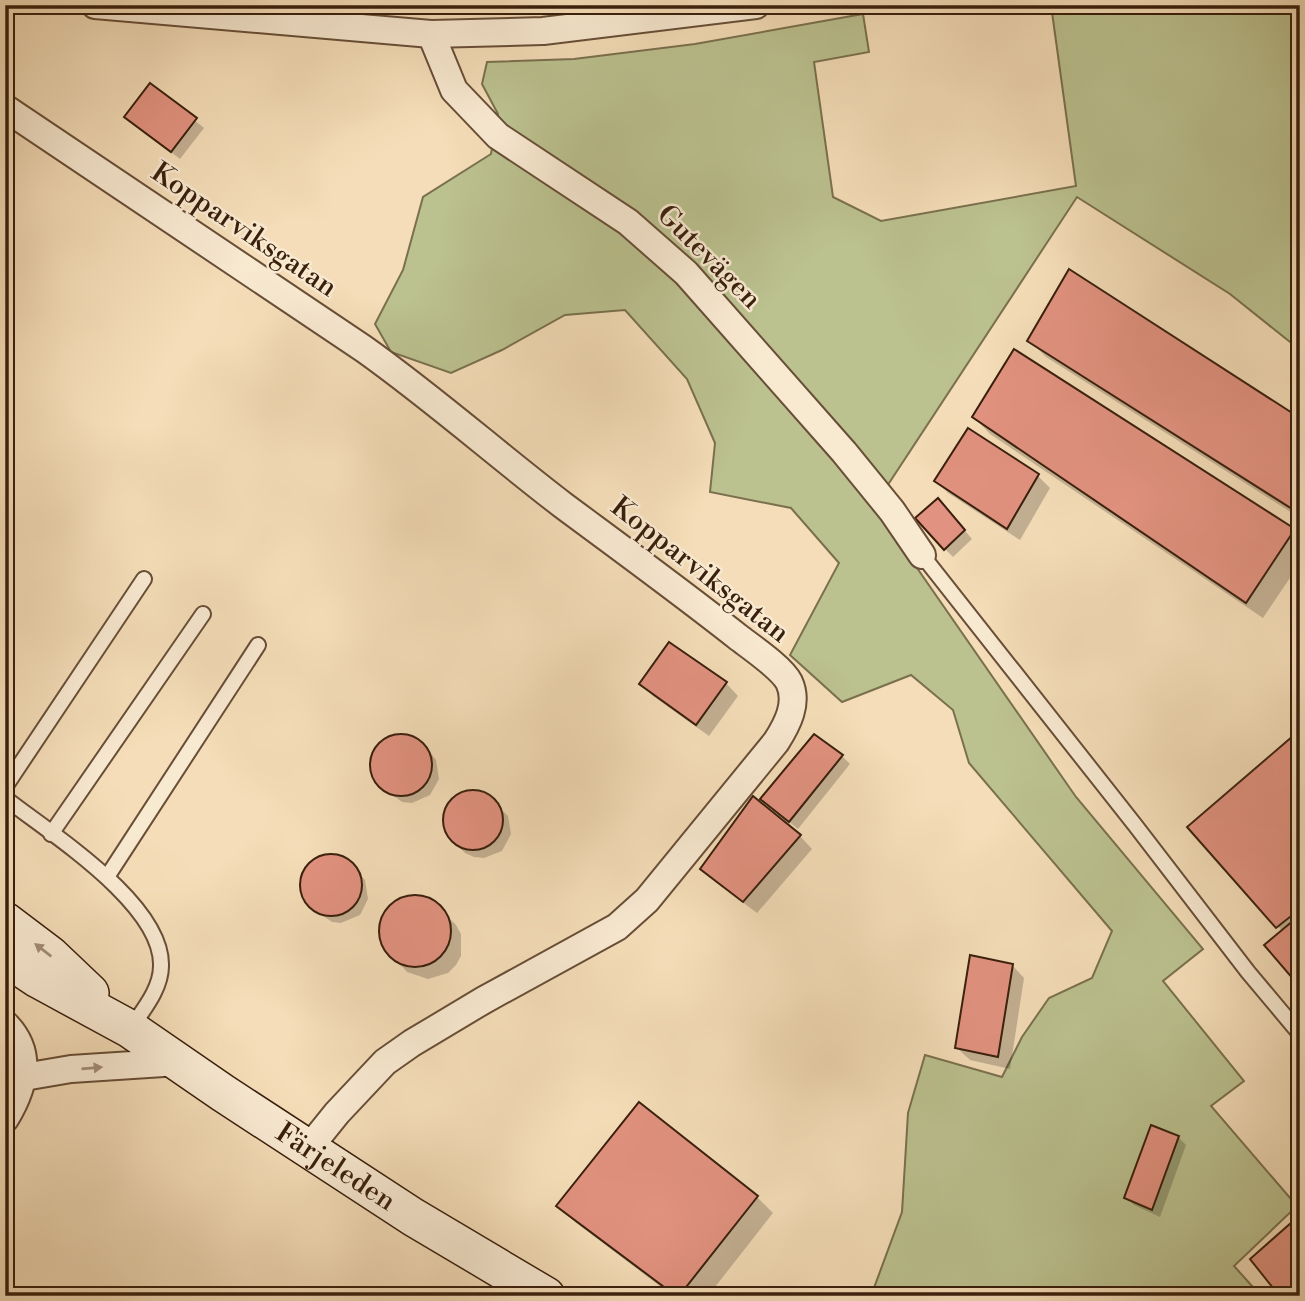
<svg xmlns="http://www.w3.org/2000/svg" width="1305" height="1301" font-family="'Libre Bodoni',serif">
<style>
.green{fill:#bbc18f;stroke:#7a704e;stroke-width:2}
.shadow{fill:#0003}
.building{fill:#e29280;stroke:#391f0c;stroke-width:2}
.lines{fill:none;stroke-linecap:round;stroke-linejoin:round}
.service-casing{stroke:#684e37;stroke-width:18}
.minor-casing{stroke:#684e37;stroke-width:30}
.secondary-casing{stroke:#391f0c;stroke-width:40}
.service{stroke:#f8e9d1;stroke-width:14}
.minor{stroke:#f8e9d1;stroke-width:26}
.secondary{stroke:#f8e9d1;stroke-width:37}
.oneway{fill:#a28e78}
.labels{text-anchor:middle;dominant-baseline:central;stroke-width:5;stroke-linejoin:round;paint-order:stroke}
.street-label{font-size:28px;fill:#391f0c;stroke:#f8e9d1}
</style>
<rect width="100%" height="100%" fill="#f4ddb8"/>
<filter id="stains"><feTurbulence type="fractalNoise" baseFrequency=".00286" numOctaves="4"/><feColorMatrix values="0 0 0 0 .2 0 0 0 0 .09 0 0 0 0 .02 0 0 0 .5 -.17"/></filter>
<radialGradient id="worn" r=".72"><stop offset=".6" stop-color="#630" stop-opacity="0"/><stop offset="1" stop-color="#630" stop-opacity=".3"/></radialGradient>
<!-- green -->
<g class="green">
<polygon points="426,5 572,5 428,12"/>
<polygon points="1051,5 1300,5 1300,350 1230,294 1077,197 874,506 1076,797 1203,949 1163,981 1244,1081 1211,1106 1297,1206 1234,1266 1261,1296 871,1296 902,1212 908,1113 925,1055 1002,1077 1022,1037 1049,998 1092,978 1112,931 969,763 953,710 911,675 842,702 790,655 839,563 791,508 710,492 715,443 687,379 625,310 565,315 502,350 451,373 391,352 375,324 403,270 423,197 491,154 498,114 482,84 487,62 574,59 695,44 863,14 869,52 814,62 833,197 881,221 1076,186"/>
</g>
<!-- shadow -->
<g class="shadow">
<polygon points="151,85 204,128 180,159 135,124"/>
<polygon points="1029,340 1300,420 1300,518 1046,357"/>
<polygon points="974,417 1294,531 1300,537 1300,563 1263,618 990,434"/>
<polygon points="1038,476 1050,488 1020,540 948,493 936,481"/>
<polygon points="5,496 15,516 15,533 5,556"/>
<polygon points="946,508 972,539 953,557 945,549"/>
<polygon points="669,644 726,683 738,696 709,736 653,696 641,684"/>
<polygon points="1300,732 1300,985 1283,932 1189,827"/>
<polygon points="404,736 421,743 430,752 436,760 439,779 430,795 412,803 402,802 386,790 373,772 372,763 379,746 386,740"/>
<polygon points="842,756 850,764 798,829 771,807"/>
<polygon points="476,791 485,794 508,816 511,834 502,851 484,858 474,857 465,853 456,844 450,837 444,819 451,801 458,795"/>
<polygon points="800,836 812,849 757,913 714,881 702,869"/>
<polygon points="334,856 343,858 365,880 368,899 360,915 341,923 332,922 315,910 306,901 303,893 302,883 309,866 316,860"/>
<polygon points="405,898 426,899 435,904 456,925 461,934 461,956 456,965 448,973 428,979 407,972 394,958 382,940 383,919 388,911"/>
<polygon points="1012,965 1024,978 1010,1069 970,1060 957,1048"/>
<polygon points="1178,1137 1186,1145 1160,1217 1134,1205 1126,1197"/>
<polygon points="757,1197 773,1213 708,1296 673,1296 575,1222 559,1206"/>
</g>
<!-- building -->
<g class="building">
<polygon points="150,83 197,118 171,152 124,117"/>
<polygon points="1069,269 1300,418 1300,514 1027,341"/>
<polygon points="1014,349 1295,529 1246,603 972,417"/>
<polygon points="968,428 1039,474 1007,529 934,481"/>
<polygon points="938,498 965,530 944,550 915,518"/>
<polygon points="669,642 727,682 696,725 639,684"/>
<polygon points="1300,730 1300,909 1276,928 1187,827"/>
<polygon points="814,734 843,755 789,822 760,799"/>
<circle cx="401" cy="765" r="31"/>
<circle cx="473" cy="820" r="30"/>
<polygon points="753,796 801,835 743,902 700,869"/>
<circle cx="331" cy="885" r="31"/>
<circle cx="415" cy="931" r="36"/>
<polygon points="1300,915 1300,987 1264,945"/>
<polygon points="970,955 1013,964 998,1057 955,1048"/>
<polygon points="639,1102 758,1196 679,1296 676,1296 556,1206"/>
<polygon points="1151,1125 1179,1136 1152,1210 1124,1198"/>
<polygon points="1300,1215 1300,1296 1273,1296 1270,1292 1273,1288 1250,1259"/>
</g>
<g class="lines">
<!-- service casing -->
<g class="service-casing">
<g id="service">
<polyline points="922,555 1135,825 1248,972 1300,1034"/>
<polyline points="5,787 144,579"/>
<path d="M5,798C51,834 163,904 161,966C161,989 143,1010 131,1028"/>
<polyline points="51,834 203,614"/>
<polyline points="107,877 258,645"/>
</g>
</g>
<!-- minor casing -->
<g class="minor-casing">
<g id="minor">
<polyline points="95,5 431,34 543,31 756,5"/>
<polyline points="431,34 454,90 498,136 628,222 686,273 844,452 892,511 922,555"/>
<path d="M5,108L364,349C433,398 496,454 564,506C622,549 681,592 738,637C751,647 782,668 789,682C799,703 787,725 776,742L647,900L617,927L484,1000L412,1043L385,1062L337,1113L308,1149"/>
<path d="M5,1024C34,1053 24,1088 5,1119"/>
<polyline points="24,1077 71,1069 179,1062"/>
</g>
</g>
<!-- secondary casing -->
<g class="secondary-casing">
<g id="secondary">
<polyline points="5,921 50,955 90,993"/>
<path id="s1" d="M5,957L38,979L130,1029L223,1093L413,1217L546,1296"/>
</g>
</g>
<!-- service -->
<use href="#service" class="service"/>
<!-- minor -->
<use href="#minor" class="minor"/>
<!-- secondary -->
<use href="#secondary" class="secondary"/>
</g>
<!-- one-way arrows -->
<defs><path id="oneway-solid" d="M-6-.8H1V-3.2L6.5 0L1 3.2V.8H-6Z" transform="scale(1.75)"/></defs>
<g class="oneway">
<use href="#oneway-solid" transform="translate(43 950) rotate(-142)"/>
<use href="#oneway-solid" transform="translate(92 1068) rotate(-5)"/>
</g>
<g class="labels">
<!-- street labels -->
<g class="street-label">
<text transform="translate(244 230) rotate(34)">Kopparviksgatan</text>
<text transform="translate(709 257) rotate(45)">Gutevägen</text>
<text transform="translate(700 570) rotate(38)">Kopparviksgatan</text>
<text stroke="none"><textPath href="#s1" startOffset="392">Färjeleden</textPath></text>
</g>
</g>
<!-- margin -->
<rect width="1305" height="1301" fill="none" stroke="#f4ddb8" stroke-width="28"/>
<rect x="7" y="7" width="1291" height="1287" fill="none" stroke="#391f0c" stroke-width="3.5"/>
<rect x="14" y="14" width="1277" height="1273" fill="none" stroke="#391f0c" stroke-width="2"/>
<rect width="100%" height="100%" filter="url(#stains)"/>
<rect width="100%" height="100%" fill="url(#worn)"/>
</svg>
